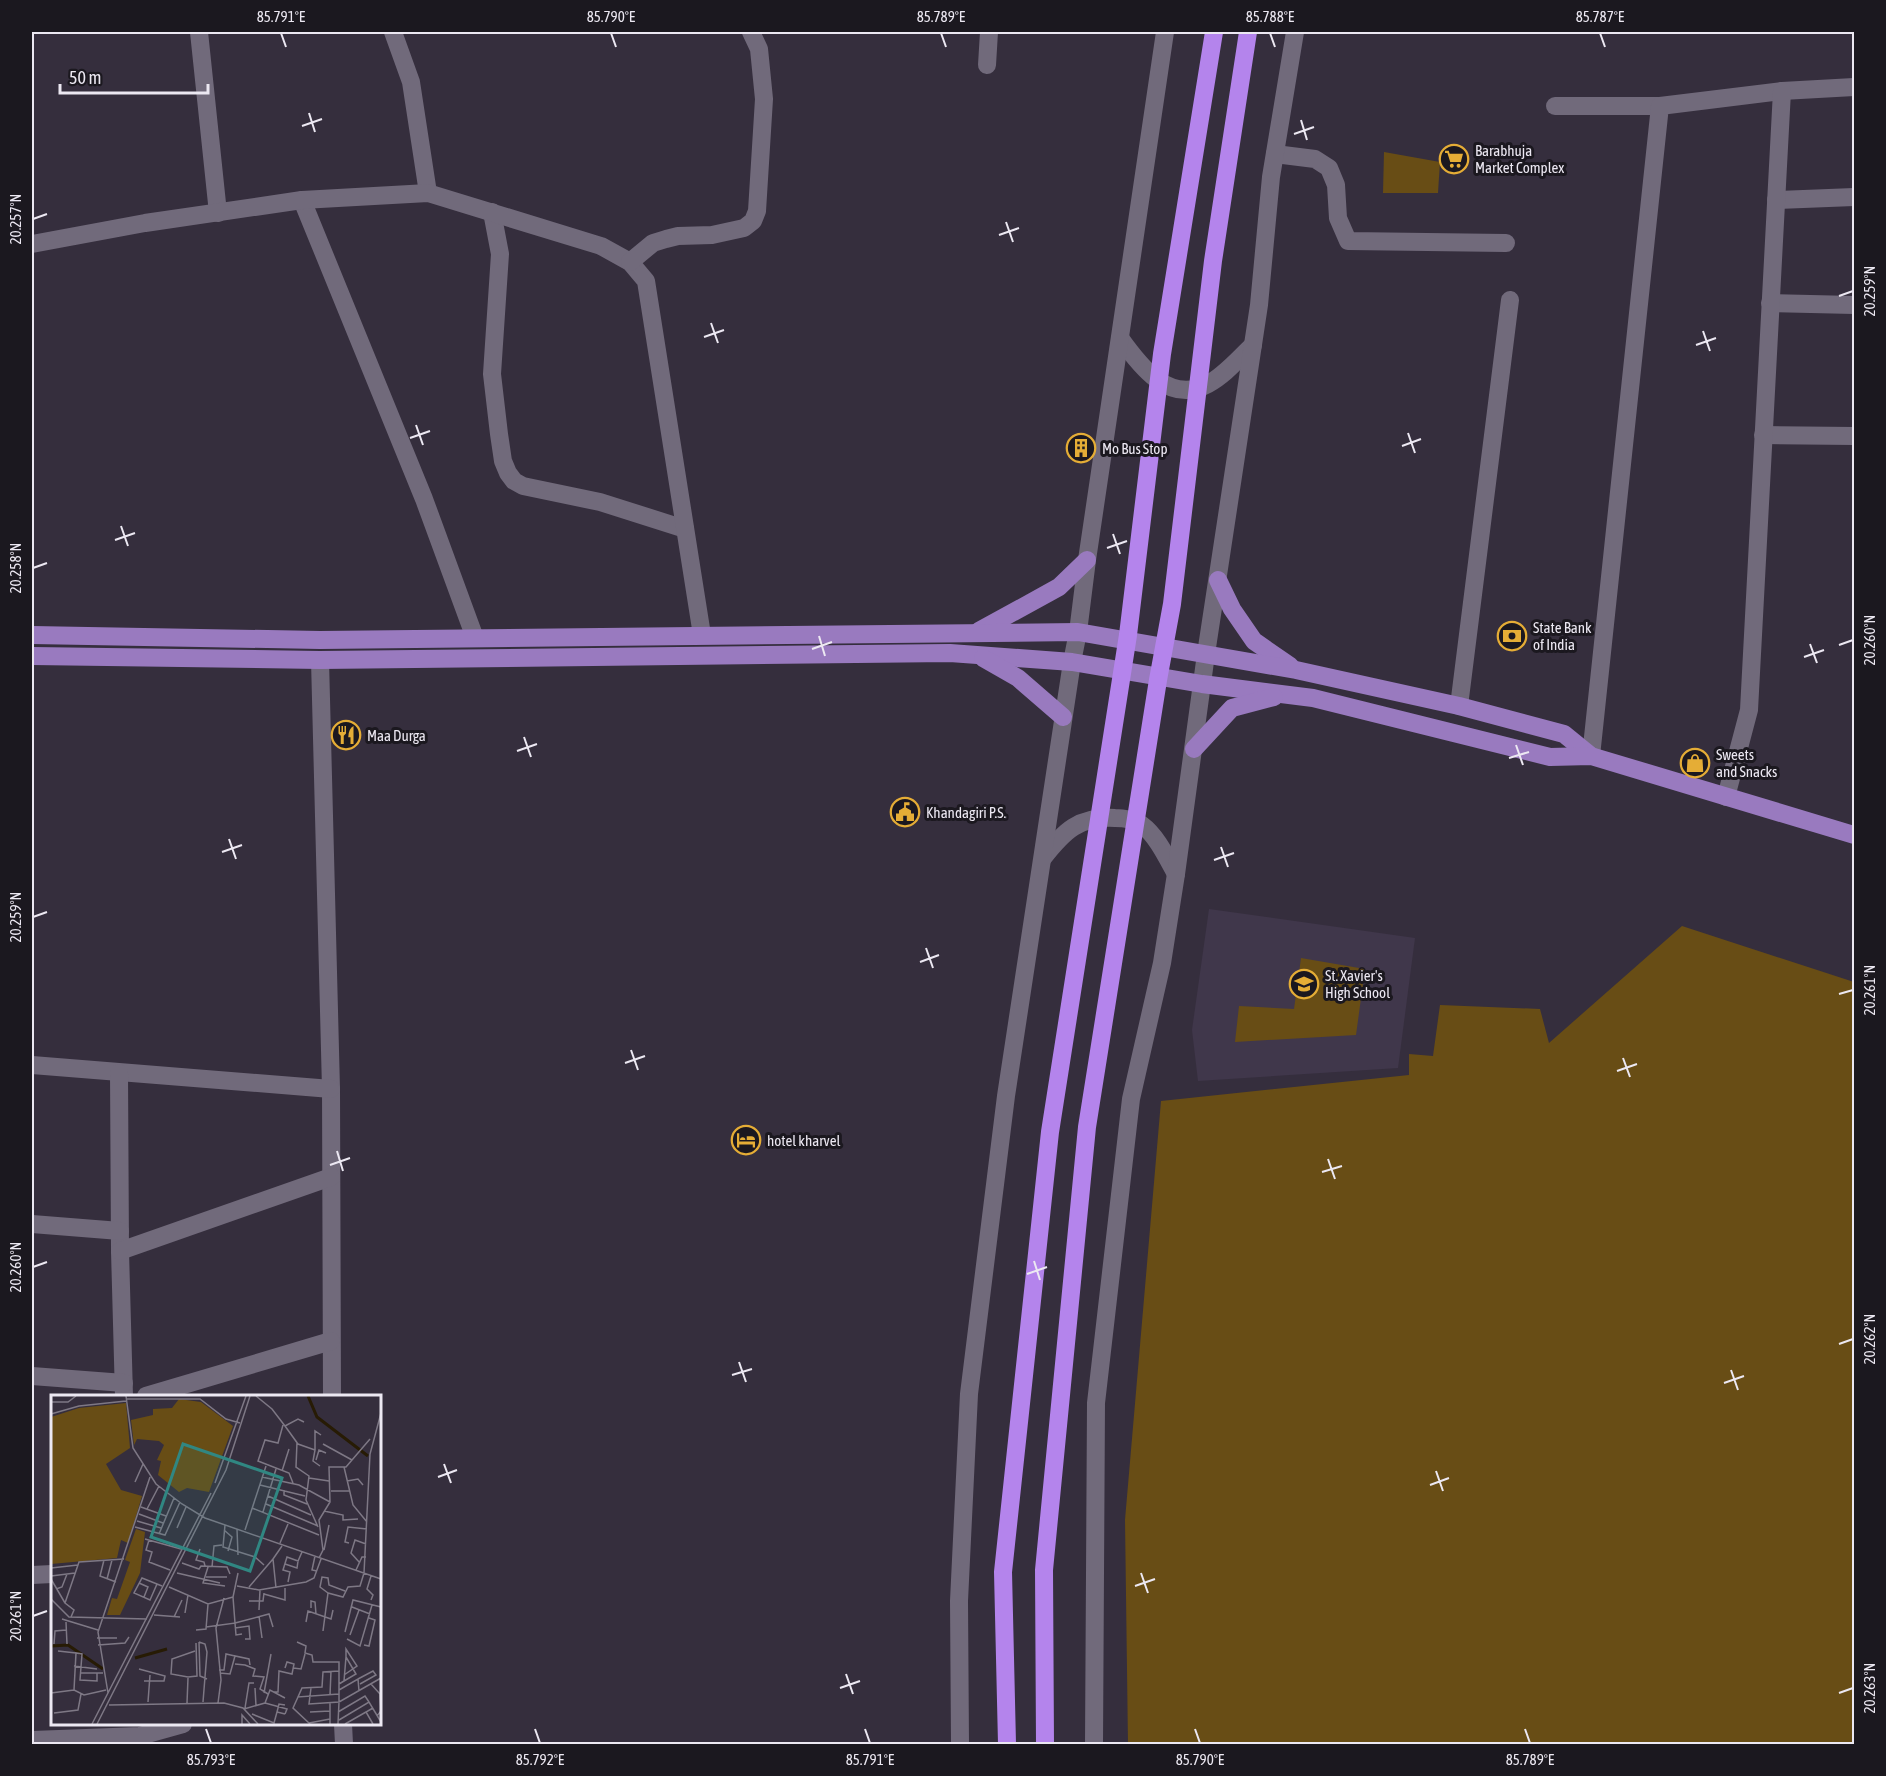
<svg xmlns="http://www.w3.org/2000/svg" width="1886" height="1776" font-family="'Asap Condensed',sans-serif">
<style>
.built{fill:#40374b}
.green{fill:#684d15}
.lines{fill:none;stroke-linecap:round;stroke-linejoin:round}
.minor{stroke:#716a7b;stroke-width:18}
.major{stroke:#997abf;stroke-width:18}
.highway{stroke:#b484ec;stroke-width:18}
.ticks{fill:none;stroke:#ece8f2;stroke-width:2}
.labels{text-anchor:middle;dominant-baseline:central;stroke-width:6;stroke-linejoin:round;paint-order:stroke}
.poi-label{font-size:15px;fill:#ece8f2;stroke:#1b181f;text-anchor:start}
.inset-river{fill:none;stroke:#271b04;stroke-width:3}
.inset-road{fill:none;stroke:#7e7885;stroke-width:1.5}
.view{fill:#308782;fill-opacity:0.15;stroke:#308782;stroke-width:3}
.inset-edge{fill:none;stroke:#ece8f2;stroke-width:3}
.neatline{fill:none;stroke:#ece8f2;stroke-width:2}
.ticks-label{font-size:15px;text-anchor:middle;fill:#ece8f2}
</style>
<rect width="100%" height="100%" fill="#352e3d"/>
<!-- built -->
<polygon class="built" points="1209,909 1415,938 1398,1068 1198,1081 1192,1030"/>
<!-- green -->
<g class="green">
<polygon points="1384,152 1440,162 1438,193 1383,193"/>
<polygon points="1682,926 1854,982 1854,1744 1128,1744 1125,1520 1161,1101 1409,1075 1409,1054 1433,1056 1440,1005 1540,1009 1549,1043"/>
<polygon points="1301,958 1365,969 1356,1035 1235,1042 1239,1006 1294,1009"/>
</g>
<g class="lines">
<!-- minor -->
<g class="minor">
<polyline points="199,32 218,213"/>
<polyline points="393,32 411,82 428,193"/>
<polyline points="987,65 989,32"/>
<polyline points="1555,106 1660,106"/>
<polyline points="1275,154 1315,159 1329,168 1336,185 1338,218 1348,241 1506,243"/>
<polyline points="302,200 424,499 475,638"/>
<polyline points="1776,200 1854,197"/>
<polyline points="492,212 500,254 492,374 499,434 503,461 508,473 514,481 523,486 600,502 685,529"/>
<polyline points="32,244 145,223 302,200 428,193 601,246 630,262 646,281 702,635"/>
<polyline points="630,262 653,243 666,239 678,236 712,235 744,228 753,221 757,211 764,99 759,49 751,32"/>
<polyline points="1770,303 1854,305"/>
<path d="M1120,338C1140,366 1169,405 1208,384C1225,375 1239,358 1253,345"/>
<polyline points="1763,435 1854,436"/>
<polyline points="320,660 331,1089 332,1396"/>
<polyline points="1459,706 1510,300"/>
<polyline points="1591,756 1660,106 1782,91 1854,87"/>
<polyline points="1726,797 1749,710 1782,91"/>
<path d="M1043,858C1064,831 1079,816 1115,818C1123,818 1135,820 1142,825C1157,836 1167,858 1176,874"/>
<polyline points="32,1065 331,1089"/>
<polyline points="119,1073 120,1251 124,1396"/>
<polyline points="32,1224 120,1231"/>
<polyline points="120,1251 331,1177"/>
<polyline points="32,1376 124,1383"/>
<polyline points="146,1396 331,1341"/>
<polyline points="32,1575 52,1574"/>
<polyline points="343,1724 344,1744"/>
<polyline points="32,1740 140,1736 183,1724"/>
<polyline points="960,1744 959,1601 969,1394 1006,1096 1072,662 1078,632 1087,560 1165,32"/>
<polyline points="1094,1744 1096,1403 1131,1099 1162,963 1176,874 1206,654 1259,305 1271,177 1295,32"/>
</g>
<!-- major -->
<g class="major">
<polyline points="1218,580 1232,609 1254,641 1290,666"/>
<polyline points="979,631 1059,587 1087,560"/>
<polyline points="32,635 320,640 1078,632 1296,670 1459,706 1564,734 1591,756"/>
<polyline points="32,656 320,660 950,653 1072,662 1202,684 1313,698 1550,757 1591,756 1854,835"/>
<polyline points="983,658 1018,678 1063,717"/>
<polyline points="1194,749 1232,708 1274,697"/>
</g>
<!-- highway -->
<g class="highway">
<polyline points="1007,1744 1003,1572 1050,1132 1128,635 1162,354 1214,32"/>
<polyline points="1045,1744 1044,1570 1087,1127 1158,680 1172,604 1213,261 1248,32"/>
</g>
</g>
<!-- ticks -->
<path class="ticks" d="M281,33L286,47M611,33L616,47M941,33L946,47M1270,33L1275,47M1600,33L1605,47M309,113L315,132M1301,120L1307,140M302,126L322,119M1294,134L1314,127M33,219L47,214M1006,222L1013,242M999,235L1019,228M1839,296L1853,291M711,323L718,343M1703,331L1710,351M704,337L724,330M1696,345L1716,338M416,425L423,445M1408,433L1415,453M410,438L430,431M1402,446L1421,439M121,526L128,546M1113,534L1120,554M115,540L135,533M1107,548L1127,541M33,568L47,563M819,636L825,656M1810,644L1817,663M1839,645L1853,640M812,649L832,642M1804,657L1824,650M524,737L531,757M1516,745L1523,765M517,751L537,744M1509,758L1529,752M229,839L236,859M1221,847L1228,867M222,852L242,845M1214,860L1234,853M33,917L47,912M926,948L933,968M920,962L939,955M1839,994L1853,990M631,1050L638,1070M1623,1058L1630,1077M625,1063L645,1056M1617,1071L1637,1064M337,1151L343,1171M1328,1159L1335,1179M330,1165L350,1158M1322,1172L1342,1166M1034,1261L1040,1280M33,1267L47,1262M1027,1274L1047,1267M1839,1344L1853,1339M739,1362L746,1382M1731,1370L1738,1390M732,1375L752,1369M1724,1383L1744,1376M444,1464L451,1483M1436,1471L1443,1491M438,1477L457,1470M1430,1485L1449,1478M1141,1573L1148,1593M1135,1586L1155,1579M33,1616L47,1611M846,1674L853,1694M840,1688L860,1681M1839,1693L1853,1688M206,1729L211,1743M535,1729L540,1743M865,1729L870,1743M1195,1729L1200,1743M1525,1729L1530,1743"/>
<!-- icons -->
<defs>
<g id="supermarket-ring" transform="scale(1.5)"><circle r="9.5" fill="#1b181f" stroke="#e5ad36" stroke-width="1.5"/><path d="M-6-5.5h2.5l.6 2H6L4.5 2H-2.5L-4.4-4H-6ZM-1.5 3.2a1.3 1.3 0 1 0 .1 0ZM3 3.2a1.3 1.3 0 1 0 .1 0Z" fill="#e5ad36"/></g>
<g id="building-ring" transform="scale(1.5)"><circle r="9.5" fill="#1b181f" stroke="#e5ad36" stroke-width="1.5"/><path d="M-4-6H4V6H1V3H-1V6H-4ZM-2.5-4.3h1.7v1.8h-1.7ZM.8-4.3h1.7v1.8H.8ZM-2.5-1h1.7V.8h-1.7ZM.8-1h1.7V.8H.8Z" fill="#e5ad36"/></g>
<g id="bank-ring" transform="scale(1.5)"><circle r="9.5" fill="#1b181f" stroke="#e5ad36" stroke-width="1.5"/><path d="M-6-4H6V4H-6ZM0-2.3a2.3 2.3 0 1 0 0 4.6a2.3 2.3 0 1 0 0-4.6Z" fill="#e5ad36"/></g>
<g id="restaurant-ring" transform="scale(1.5)"><circle r="9.5" fill="#1b181f" stroke="#e5ad36" stroke-width="1.5"/><path d="M-5-6h1v4h1v-4h1v4h1v-4h1v5L-1.5 .5V6h-2V.5L-5-1ZM5-6V6H3V1.5H1.5Q1.5-4 5-6Z" fill="#e5ad36"/></g>
<g id="shop-ring" transform="scale(1.5)"><circle r="9.5" fill="#1b181f" stroke="#e5ad36" stroke-width="1.5"/><path d="M-5-2.5h2.3a2.7 3.5 0 0 1 5.4 0H5L5.5 6h-11ZM-1.5-2.5h3a1.5 2.3 0 0 0-3 0Z" fill="#e5ad36"/></g>
<g id="civic-ring" transform="scale(1.5)"><circle r="9.5" fill="#1b181f" stroke="#e5ad36" stroke-width="1.5"/><path d="M-.6-6.5H3V-4.5H.6V-3L4-1V1h2V6H-6V1h2V-1L-.6-3ZM-1.2 2.5V6h2.4V2.5Z" fill="#e5ad36"/></g>
<g id="school-ring" transform="scale(1.5)"><circle r="9.5" fill="#1b181f" stroke="#e5ad36" stroke-width="1.5"/><path d="M0-5L7-2L0 1L-7-2ZM-4 1L0 2.5L4 1V4Q0 6-4 4Z" fill="#e5ad36"/></g>
<g id="hotel-ring" transform="scale(1.5)"><circle r="9.5" fill="#1b181f" stroke="#e5ad36" stroke-width="1.5"/><path d="M-6-4.5h1.5V1H6V5H4.5V3h-9V5H-6ZM-4 0a1.8 1.8 0 1 1 3.6 0ZM.5 0V-2.5h3Q6-2.5 6 0Z" fill="#e5ad36"/></g>
</defs>
<g fill-rule="evenodd">
<use href="#supermarket-ring" x="1454" y="159"/>
<use href="#building-ring" x="1081" y="448"/>
<use href="#bank-ring" x="1512" y="636"/>
<use href="#restaurant-ring" x="346" y="735"/>
<use href="#shop-ring" x="1695" y="763"/>
<use href="#civic-ring" x="905" y="812"/>
<use href="#school-ring" x="1304" y="984"/>
<use href="#hotel-ring" x="746" y="1140"/>
</g>
<g class="labels">
<!-- poi labels -->
<g class="poi-label">
<text x="1475" y="150">Barabhuja<tspan x="1475" dy="17">Market Complex</tspan></text>
<text x="1102" y="448">Mo Bus Stop</text>
<text x="1533" y="627">State Bank<tspan x="1533" dy="17">of India</tspan></text>
<text x="367" y="735">Maa Durga</text>
<text x="1716" y="754">Sweets<tspan x="1716" dy="17">and Snacks</tspan></text>
<text x="926" y="812">Khandagiri P.S.</text>
<text x="1325" y="975">St. Xavier's<tspan x="1325" dy="17">High School</tspan></text>
<text x="767" y="1140">hotel kharvel</text>
</g>
</g>
<!-- overview -->
<g transform="translate(51 1395)">
<rect width="330" height="330" fill="#352e3d"/>
<path d="M128,4L150,7L182,31L158,97L136,93L128,97L107,80L110,66L106,65L113,50L108,46L86,44L83,50L80,25L102,20V14L121,13ZM75,8L79,53L55,69L70,95L91,101L77,148L70,145L66,163L0,169V22L28,13ZM85,134L94,137L89,178L69,220H56L61,203L66,204L79,167L74,165Z" fill="#684d15"/>
<path class="inset-river" d="M257,1L266,22L317,61M0,251L17,250L52,274M84,263L116,254"/>
<path class="inset-road" d="M75,1L82,53L105,89L131,109L154,123L330,184M205,1L221,14L234,31L247,24L253,27M75,4H149L175,24L189,28M0,7H17L25,1M0,19L28,11L75,6M232,30L227,48L214,45L207,66L238,78L242,88M234,31L247,49L264,55L262,66L269,71M246,47L245,72L258,81L255,105L267,132M272,49L301,65M264,55V36L270,40M265,65L268,55L275,58M293,72L302,110L316,127M231,76L238,54M211,82L248,90L279,107M258,83L278,86M296,86L307,84L312,90M84,87L92,69M164,88L195,1M209,90L254,101M233,95V100L256,109M280,96H299M217,101L260,120M215,109L267,131M90,112L115,121M201,113L268,140M96,114L108,91M273,116L292,120V125L307,124M212,117L225,74M88,119L112,128M86,126L110,133M174,130L172,152L204,162L213,170M84,132L114,140L129,107M126,133L135,112M186,134L187,160M173,135L181,142L177,156M194,135L215,71M108,139L123,103M94,144L130,154M98,145L95,155L101,157L98,167L119,175M229,148L237,129M298,148L294,147L297,132L316,134M149,154L145,165L153,167L154,171M273,155L278,130M264,161L261,175L266,176M268,163L272,155L268,125L279,107L278,72H295L319,44M53,165L49,181L65,187M131,168L148,174L150,171L176,172L179,179M309,168L300,158L304,145L315,149M234,169L246,173L247,166M157,172L152,188L174,191M161,172L163,151L171,150M0,173L27,170M305,175L311,162H315M126,178L169,188M187,178L182,202L184,228L218,219L222,232M0,181L24,178M320,181L316,194L322,200L320,205M155,182H176M0,184L14,208M56,184L61,165M237,187L239,177L232,175L236,162L247,166L251,157M88,188L97,192L93,202M106,189L99,205L83,198L91,183L111,191M186,191L208,195L255,187L263,183L270,164M118,192L157,209L182,202M198,192L222,164M225,193L222,164L231,151M5,194L11,192L16,179M277,198L269,192L271,182L277,183L278,190L294,196M213,199L234,205V193M0,204L18,222L96,224M198,206H212L213,198M301,212L319,219M260,213V206L264,207L265,219M208,215L209,195M134,218L137,200M103,220L129,222M208,221L211,243M20,222L23,215L14,208L28,167L73,164M123,222L131,205M11,224L47,235M15,227L16,249M255,227L257,216L280,224L282,215M155,232L184,228L185,240L191,239M184,233L198,231L199,244H194M145,235L155,234L157,209M272,236L277,198L292,202L297,192L309,191L313,178L319,59L330,18M294,237L302,205L330,212M299,240L308,215M46,243H66M296,244L309,251L321,210M148,247L154,249L156,257L152,307M148,247L149,281L156,284M246,247L255,251L254,258L261,260L262,267H288V307L258,309L260,293M3,249L4,236L15,235M47,250L74,248L78,242M313,250L318,251L324,225L318,223M7,256L25,258M184,269L194,270L204,274L202,281L213,282L209,294L217,299M23,271L46,274M242,273L250,274L254,259M88,274L114,281L113,286H93M168,275H173L175,259L184,261M288,276L272,277L271,292L251,293L247,302L288,299M30,278H52M46,278V286L29,285L31,259L25,258L23,295L33,300L55,295M169,278L179,279L184,261L198,264L199,270M293,280L306,271L295,254V262M137,282L120,279L121,264L144,256M137,282L146,281L145,248M307,284L322,276L325,280L309,289M288,289L293,286L305,279L295,262L293,286M320,289L329,299L330,316L326,321M204,293L205,311M288,295L307,284L308,296M223,297H227L228,276L241,279L243,269L236,267L234,273M0,298L23,295M57,298L47,237L99,82M213,298L220,259M279,300L280,276M247,302L242,313L259,329M234,303L219,295L214,308L236,314L234,319M97,307L99,280M136,308L137,283M167,308L170,285L165,233L173,203M58,310L173,308L192,313L207,329M194,313L198,288H203M322,313L315,317L322,329M193,314L214,308M259,317L279,316M287,317L314,301L318,307M3,318L27,315L30,299M201,319L223,328L226,317M234,319L226,317L228,309L234,310M288,325L318,307L330,327M258,328L279,324M41,329L160,98M46,329L175,75L199,1M191,329V320L199,329M279,329V308M287,329L288,307L330,283M294,329L315,317"/>
<path class="view" d="M132,49L231,83L199,176L100,142Z"/>
<rect width="330" height="330" class="inset-edge"/>
</g>
<!-- border -->
<rect width="1886" height="1776" fill="none" stroke="#1b181f" stroke-width="66"/>
<!-- scale -->
<path d="M60 84v9h148v-9" fill="none" stroke="#ece8f2" stroke-width="3"/>
<text x="69" y="84" font-size="18" fill="#ece8f2" stroke="#1b181f" stroke-width="4.5" paint-order="stroke">50 m</text>
<rect x="33" y="33" width="1820" height="1710" class="neatline"/>
<g class="ticks-label">
<text x="281" y="22">85.791°E</text>
<text x="611" y="22">85.790°E</text>
<text x="941" y="22">85.789°E</text>
<text x="1270" y="22">85.788°E</text>
<text x="1600" y="22">85.787°E</text>
<text transform="translate(16 219) rotate(-90)" y="5">20.257°N</text>
<text transform="translate(1870 291) rotate(-90)" y="5">20.259°N</text>
<text transform="translate(16 568) rotate(-90)" y="5">20.258°N</text>
<text transform="translate(1870 640) rotate(-90)" y="5">20.260°N</text>
<text transform="translate(16 917) rotate(-90)" y="5">20.259°N</text>
<text transform="translate(1870 990) rotate(-90)" y="5">20.261°N</text>
<text transform="translate(16 1267) rotate(-90)" y="5">20.260°N</text>
<text transform="translate(1870 1339) rotate(-90)" y="5">20.262°N</text>
<text transform="translate(16 1616) rotate(-90)" y="5">20.261°N</text>
<text transform="translate(1870 1688) rotate(-90)" y="5">20.263°N</text>
<text x="211" y="1765">85.793°E</text>
<text x="540" y="1765">85.792°E</text>
<text x="870" y="1765">85.791°E</text>
<text x="1200" y="1765">85.790°E</text>
<text x="1530" y="1765">85.789°E</text>
</g>
</svg>
